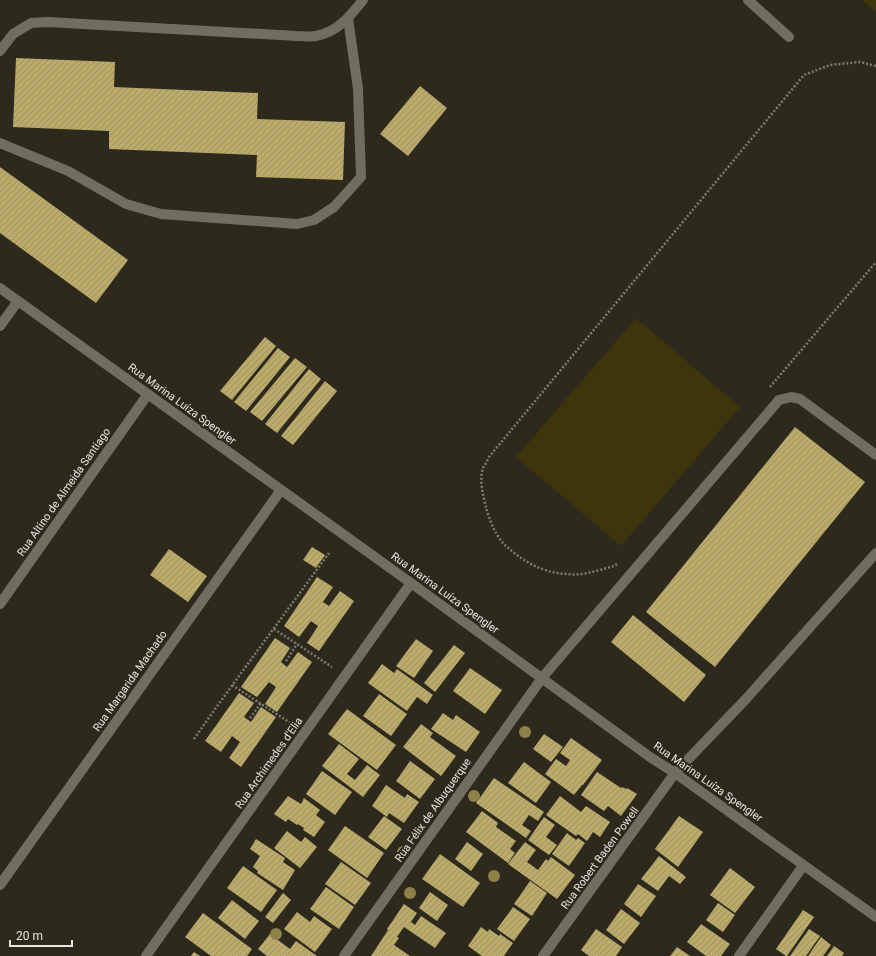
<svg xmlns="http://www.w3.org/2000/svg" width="876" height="956" font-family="Roboto,sans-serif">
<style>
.park{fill:#3e350d}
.building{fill:url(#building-hatch)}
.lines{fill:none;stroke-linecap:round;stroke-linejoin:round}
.path{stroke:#7e7b70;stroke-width:2.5;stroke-dasharray:2 2;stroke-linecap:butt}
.lane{stroke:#716d5f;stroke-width:10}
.street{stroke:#716d5f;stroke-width:10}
.secondary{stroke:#716d5f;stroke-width:10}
.tree{fill:#8e8148}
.labels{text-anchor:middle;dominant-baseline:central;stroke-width:4;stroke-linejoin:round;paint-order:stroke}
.street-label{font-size:11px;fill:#e8e6de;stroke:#2d2a1d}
</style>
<defs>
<pattern id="building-hatch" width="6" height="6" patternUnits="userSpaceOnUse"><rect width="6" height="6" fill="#bbab6b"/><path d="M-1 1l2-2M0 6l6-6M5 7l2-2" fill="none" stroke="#9e9261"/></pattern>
</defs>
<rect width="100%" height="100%" fill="#2d2a1d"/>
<!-- park -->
<g class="park">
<polygon points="862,0 876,0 876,12"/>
<polygon points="636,318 740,407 621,546 516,457"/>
</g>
<!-- building -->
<g class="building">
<polygon points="16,58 115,62 114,87 258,93 257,119 345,122 343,180 256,177 257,155 109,149 109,131 13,127"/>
<polygon points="420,86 447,108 408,156 380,134"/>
<polygon points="0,167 128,260 96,303 0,233"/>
<polygon points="265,337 276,346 232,400 220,391"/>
<polygon points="278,348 290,357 246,411 234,402"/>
<polygon points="295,358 307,367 262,421 250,412"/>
<polygon points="309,369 321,379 277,433 265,424"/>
<polygon points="325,381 337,391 293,445 281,436"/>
<polygon points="795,427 865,482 715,667 646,612"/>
<polygon points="312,547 325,555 316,568 303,560"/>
<polygon points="169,549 207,576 188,602 150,575"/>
<polygon points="317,577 333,587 323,602 329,606 340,591 354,601 319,651 307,643 318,626 311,621 299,637 284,626"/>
<polygon points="633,615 706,675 684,702 611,642"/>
<polygon points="275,638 290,648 281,662 287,667 298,652 312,662 277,712 265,704 276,687 269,682 257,697 241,687"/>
<polygon points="416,639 433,651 414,678 396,666"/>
<polygon points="454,645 465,653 435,692 424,683"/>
<polygon points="382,664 394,673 397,669 433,695 427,704 417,697 407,711 368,683"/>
<polygon points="470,668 502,690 485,714 453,691"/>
<polygon points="239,693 254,703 244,717 251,722 261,707 276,717 241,767 229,758 240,742 232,736 221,752 205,741"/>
<polygon points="379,694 407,714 391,736 363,716"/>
<polygon points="347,709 396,745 377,770 328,734"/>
<polygon points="443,713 453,720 456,715 480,732 466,752 431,729"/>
<polygon points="421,724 433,733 430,737 456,756 441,776 403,747"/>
<polygon points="544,734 563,747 551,762 533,749"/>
<polygon points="571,738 602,760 583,785 582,785 574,795 545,774 556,759 566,766 570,760 560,753"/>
<polygon points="339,744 359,759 347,774 355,780 367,765 380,775 363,797 322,766"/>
<polygon points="410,761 435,779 420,799 396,781"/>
<polygon points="524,762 551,782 536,803 508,783"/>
<polygon points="322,771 352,792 335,815 306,794"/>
<polygon points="597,772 621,788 622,787 626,789 627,788 637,794 621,816 608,806 604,811 581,795"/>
<polygon points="494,778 544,812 538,821 529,815 522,825 531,831 526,838 476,803"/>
<polygon points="386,785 405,798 407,794 419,802 404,823 389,813 387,817 372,806"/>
<polygon points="288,796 301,804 304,798 320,810 316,815 325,822 314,837 303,830 304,828 298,824 297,825 288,819 286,822 274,814"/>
<polygon points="560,796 581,812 586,806 610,822 600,837 593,832 587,841 578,834 576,836 546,815"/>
<polygon points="482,811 498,823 496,827 516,841 510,849 515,853 508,863 466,832"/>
<polygon points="384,816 402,829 386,850 368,837"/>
<polygon points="679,816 703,832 678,867 655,849"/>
<polygon points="544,817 555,825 546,837 557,845 549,855 528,840"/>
<polygon points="345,826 384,853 367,878 328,850"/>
<polygon points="287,831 301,842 305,837 317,847 300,868 274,848"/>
<polygon points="567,833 576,840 578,838 585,843 569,866 552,854"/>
<polygon points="256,839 285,858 283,862 295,870 283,890 257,873 258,871 253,867 260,856 250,849"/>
<polygon points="467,842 483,854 471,871 455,859"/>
<polygon points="525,842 536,850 527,862 538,870 546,859 548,861 551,857 575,875 557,899 508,864"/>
<polygon points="440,854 480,883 463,907 422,879"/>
<polygon points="659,856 686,877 680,884 669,876 658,891 641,879"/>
<polygon points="341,862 371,883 355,905 325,884"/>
<polygon points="243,866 277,890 261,912 227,888"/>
<polygon points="730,868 755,887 735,913 710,895"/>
<polygon points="530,881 547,893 532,916 514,904"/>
<polygon points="638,884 656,896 641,917 624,904"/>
<polygon points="326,887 354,907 339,929 310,909"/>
<polygon points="430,892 448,905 437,921 419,908"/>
<polygon points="283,893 291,900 273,923 265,917"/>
<polygon points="232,900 259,921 245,939 218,918"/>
<polygon points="718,903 735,915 723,932 706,920"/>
<polygon points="404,904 417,913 411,922 415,925 421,916 446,933 435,948 404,927 397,937 399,938 394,945 410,956 371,956 388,930 387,929"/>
<polygon points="513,907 530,919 514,941 497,929"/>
<polygon points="621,909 640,923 624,944 606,930"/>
<polygon points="803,910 814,917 787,956 786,956 776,949"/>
<polygon points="297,912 310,922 314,916 332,929 315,952 284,929"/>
<polygon points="203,913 252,949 247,956 211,956 185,937"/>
<polygon points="701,924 730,944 721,956 706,956 687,942"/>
<polygon points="481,927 488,932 489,929 499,936 500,934 513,943 504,956 482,956 468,946"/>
<polygon points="596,929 622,947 616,956 589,956 581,950"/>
<polygon points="809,929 820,936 806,956 790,956"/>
<polygon points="270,934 290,949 296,941 317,956 267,956 258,949"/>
<polygon points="821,937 831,945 823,956 808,956"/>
<polygon points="834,946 844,953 842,956 827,956"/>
<polygon points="677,947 690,956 670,956"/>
<polygon points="194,952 200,956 191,956"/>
</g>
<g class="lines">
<!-- path -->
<g class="path">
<polyline points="770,387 876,262"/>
<path d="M617,564L614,566C599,570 583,576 567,574C546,573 527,564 512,551C509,548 505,546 503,543C495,534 489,519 486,507C483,496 479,480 483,468C485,465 487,461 489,457L804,75L830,65L860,62L876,66"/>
<polyline points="274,629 332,667"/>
<polyline points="286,661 297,644"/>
<polyline points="232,685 292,724"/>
<polyline points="250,718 261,703"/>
<path d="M194,739C238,676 284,615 329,553"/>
</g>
<!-- lane -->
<g class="lane">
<path d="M0,51L13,34L31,23L48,22L297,36C304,36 310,37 316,36C338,32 350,16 363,0"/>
<polyline points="0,143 68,171 126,204 161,214 297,224 314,220 334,207 361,177 358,89 348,18"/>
<polyline points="542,678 779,400 791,397 800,399 876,455"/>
<polyline points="675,773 746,699 876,553"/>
</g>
<!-- street -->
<g class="street">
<polyline points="748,0 789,37"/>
<polyline points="0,326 18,301"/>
<polyline points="0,604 148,394"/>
<polyline points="0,885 281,490"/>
<polyline points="146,956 411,583"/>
<polyline points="344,956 542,678"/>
<polyline points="543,956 675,773"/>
<polyline points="739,956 803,866"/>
</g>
<!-- secondary -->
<polyline class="secondary" points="0,288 411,583 650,757 675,773 876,917"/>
</g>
<!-- trees -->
<g class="tree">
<circle cx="525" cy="732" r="6"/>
<circle cx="474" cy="796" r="6"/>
<circle cx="403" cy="852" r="6"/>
<circle cx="494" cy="876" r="6"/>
<circle cx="410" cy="893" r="6"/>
<circle cx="276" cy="934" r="6"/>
</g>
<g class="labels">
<!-- street labels -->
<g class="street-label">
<text transform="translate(182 404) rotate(36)">Rua Marina Luíza Spengler</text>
<text transform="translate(64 492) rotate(-55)">Rua Altino de Almeida Santiago</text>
<text transform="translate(445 593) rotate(36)">Rua Marina Luíza Spengler</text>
<text transform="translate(130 681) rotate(-55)">Rua Margarida Machado</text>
<text transform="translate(269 763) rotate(-55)">Rua Archimedes d'Elia</text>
<text transform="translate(708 782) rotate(35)">Rua Marina Luíza Spengler</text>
<text transform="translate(433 810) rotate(-55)">Rua Félix de Albuquerque</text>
<text transform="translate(600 858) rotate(-54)">Rua Robert Baden Powell</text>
</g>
</g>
<!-- scale -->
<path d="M10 940v6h62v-6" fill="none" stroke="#e8e6de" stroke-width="2"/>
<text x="16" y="940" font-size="12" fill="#e8e6de" stroke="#2d2a1d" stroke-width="3" paint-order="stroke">20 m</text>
</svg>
